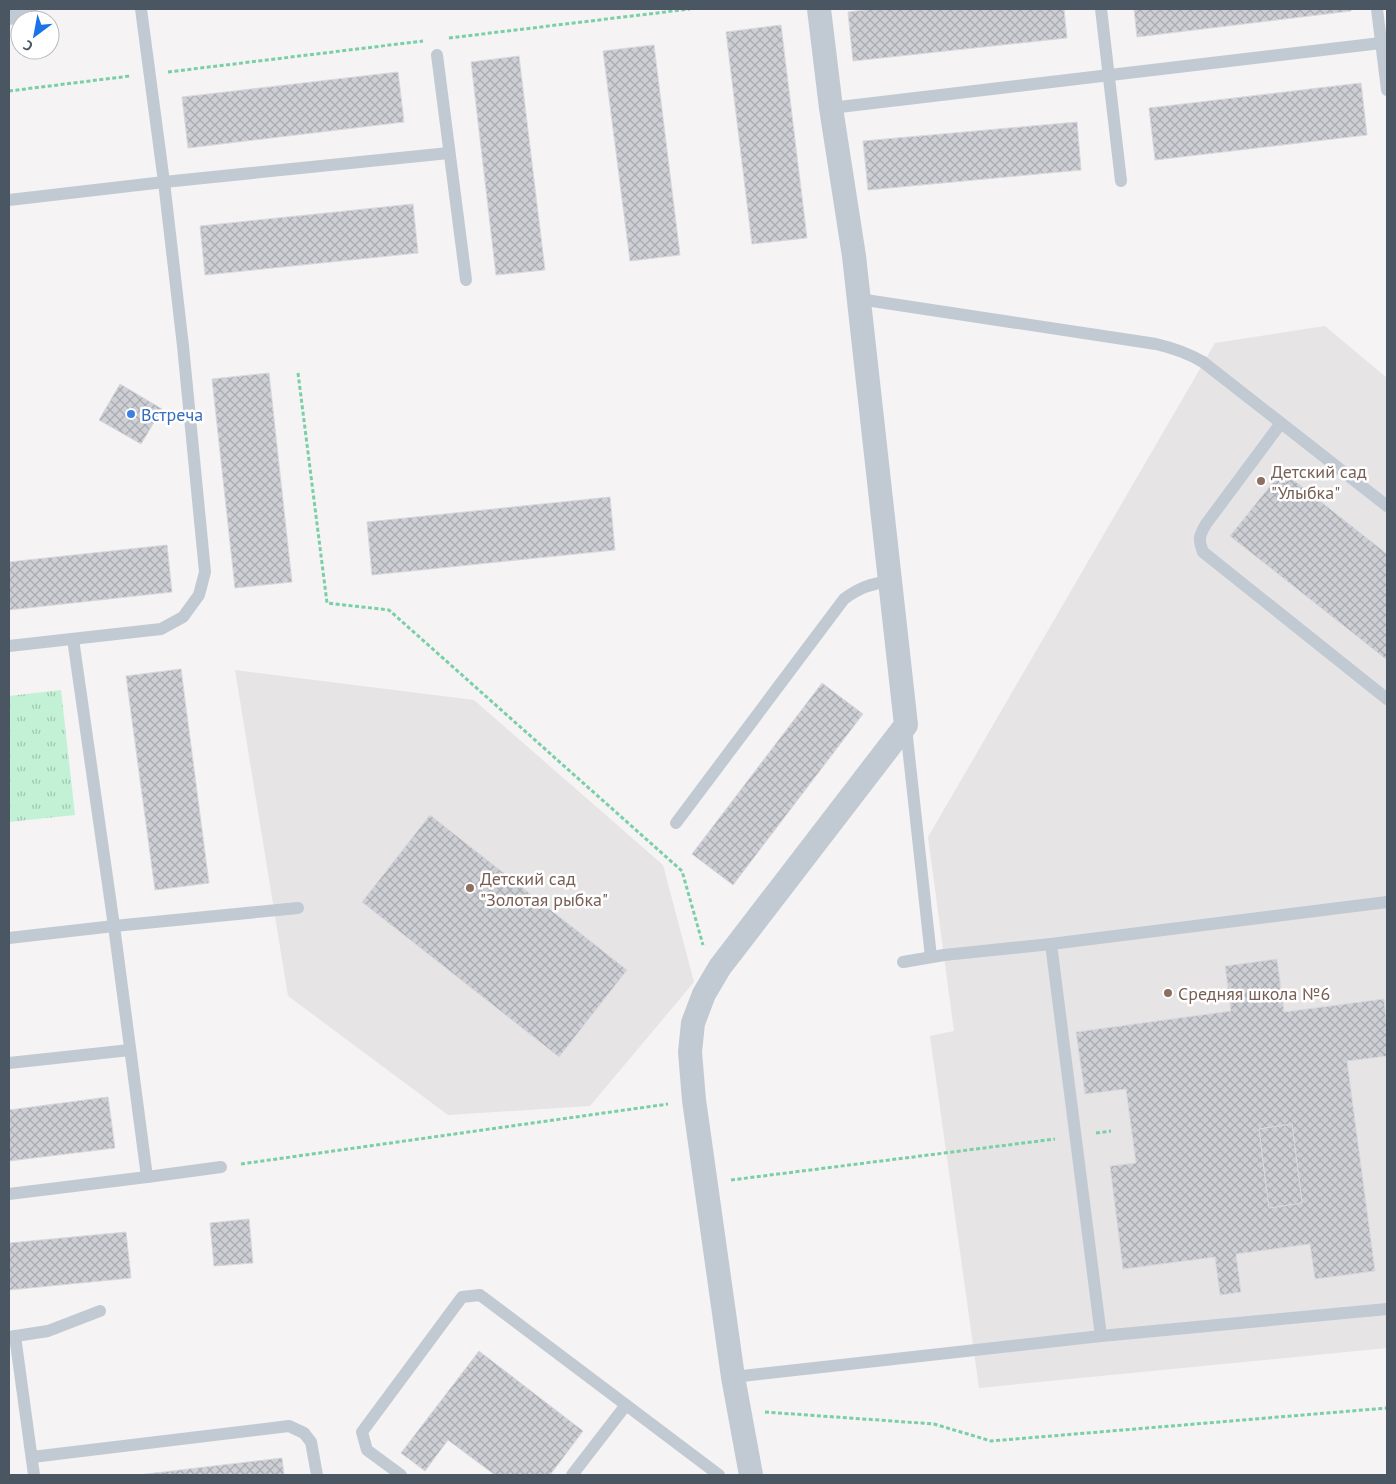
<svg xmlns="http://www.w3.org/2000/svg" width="1396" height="1484" font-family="'PT Sans',sans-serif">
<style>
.education{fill:#e6e4e5}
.park{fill:url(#park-tufts)}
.building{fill:url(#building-cross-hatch);stroke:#d7d9de;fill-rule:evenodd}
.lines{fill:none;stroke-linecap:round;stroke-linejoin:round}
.path{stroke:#7ad0a6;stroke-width:3;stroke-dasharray:4 2.5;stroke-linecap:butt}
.service{stroke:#c1cad2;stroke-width:12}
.minor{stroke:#c1cad2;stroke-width:24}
.tertiary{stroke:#c1cad2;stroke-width:28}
.shop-dot{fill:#3f7fe0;stroke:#fff;stroke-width:2}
.education-dot{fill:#8d6e63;stroke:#fff;stroke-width:2}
.labels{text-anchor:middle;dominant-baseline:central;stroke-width:5;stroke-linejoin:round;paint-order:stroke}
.shop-label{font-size:18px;fill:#366cbe;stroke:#fff;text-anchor:start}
.education-label{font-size:18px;fill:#785e54;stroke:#fff;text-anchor:start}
</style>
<defs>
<pattern id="park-tufts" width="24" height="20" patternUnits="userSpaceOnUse" patternTransform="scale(1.25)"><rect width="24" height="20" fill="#c3f1d5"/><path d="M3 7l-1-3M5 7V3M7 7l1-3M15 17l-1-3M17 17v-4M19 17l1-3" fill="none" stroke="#a0c6b0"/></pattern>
<pattern id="building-cross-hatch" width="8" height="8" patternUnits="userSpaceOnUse" patternTransform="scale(1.25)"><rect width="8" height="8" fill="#cdcfd5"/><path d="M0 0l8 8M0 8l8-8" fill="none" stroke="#a8abb0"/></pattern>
</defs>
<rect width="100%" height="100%" fill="#f5f3f3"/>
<!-- education -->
<g class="education">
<polygon points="1325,326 1387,378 1387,1348 979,1388 930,1036 954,1031 928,837 1215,343"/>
<polygon points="235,670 474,700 663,865 694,982 590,1106 448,1115 288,996"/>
</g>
<!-- park -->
<polygon class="park" points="61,690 75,815 9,822 9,696"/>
<!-- building -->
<g class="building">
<polygon points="874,9 1064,9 1067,38 853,61 848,12"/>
<polygon points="1134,9 1351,9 1351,11 1137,37"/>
<polygon points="781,25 807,238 752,244 726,32"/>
<polygon points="654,45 680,255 630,261 603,51"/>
<polygon points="519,56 545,270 496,275 471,62"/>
<polygon points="398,72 404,122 188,148 182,97"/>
<polygon points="1361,83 1367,135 1155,160 1149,108"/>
<polygon points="1077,122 1081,170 868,190 863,141"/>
<polygon points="413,204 418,253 205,275 200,226"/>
<polygon points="269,373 292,582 235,588 212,379"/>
<polygon points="120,384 162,409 141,444 99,420"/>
<polygon points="1282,471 1387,554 1387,660 1230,536"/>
<polygon points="610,497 615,550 372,575 367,522"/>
<polygon points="167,545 172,592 9,610 9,562"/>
<polygon points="181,669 209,883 155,890 126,676"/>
<polygon points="822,683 863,714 733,885 692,854"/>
<polygon points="430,815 627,970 559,1057 362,902"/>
<path d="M1277,959L1284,1012L1384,999L1387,1025V1056L1347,1061L1375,1271L1315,1279L1310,1244L1236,1254L1241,1292L1220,1295L1215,1257L1123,1269L1110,1166L1136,1163L1126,1089L1085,1094L1076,1032L1231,1011L1225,966ZM1292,1124L1302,1203L1269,1208L1259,1129Z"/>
<polygon points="108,1097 115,1148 9,1161 9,1110"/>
<polygon points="1292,1124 1302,1203 1269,1208 1259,1129"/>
<polygon points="249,1219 253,1263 214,1266 210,1223"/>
<polygon points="126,1232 131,1278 9,1290 9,1243"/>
<polygon points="479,1351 583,1431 550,1475 495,1475 448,1440 425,1471 401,1453"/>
<polygon points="282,1458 284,1475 138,1475"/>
</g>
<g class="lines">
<!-- path -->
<g class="path">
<polyline points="449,38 690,9"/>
<polyline points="168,72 423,41"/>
<polyline points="9,91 130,76"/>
<polyline points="298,373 327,603 389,610 682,871 703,945"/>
<polyline points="1096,1133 1111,1131"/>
<polyline points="241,1164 668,1104"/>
<polyline points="731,1180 1055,1139"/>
<polyline points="765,1412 934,1424 991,1441 1387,1408"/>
</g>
<!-- service -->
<g class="service">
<polyline points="1101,9 1121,181"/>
<polyline points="1377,9 1387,90"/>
<polyline points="437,55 466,280"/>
<polyline points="831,108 1381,43"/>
<polyline points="9,200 164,182 449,153"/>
<path d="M859,299L1156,344C1173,348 1188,353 1203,362L1387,506"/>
<path d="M1281,423L1206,524C1199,536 1198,539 1203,552L1387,699"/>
<polyline points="9,646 161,629 183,617 199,595 205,572 183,346 164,182 141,9"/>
<polyline points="906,728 931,957"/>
<path d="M676,823L844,599C860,587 871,584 890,581"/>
<polyline points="9,938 114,926 298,908"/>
<polyline points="1051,944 1101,1336"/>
<polyline points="903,962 944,955 1051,944 1387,902"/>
<polyline points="9,1063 130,1050"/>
<polyline points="147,1177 221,1167"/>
<polyline points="9,1194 147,1177 114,926 73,639"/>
<polyline points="15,1336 34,1475"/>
<polyline points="9,1337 48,1331 100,1311"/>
<polyline points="733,1377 1101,1336 1387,1309"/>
<polyline points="32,1457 289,1426 304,1433 311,1442 317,1475"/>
<polyline points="401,1475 367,1450 362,1432 462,1297 480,1295 719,1475"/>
<polyline points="572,1475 626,1405"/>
</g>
<!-- minor -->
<polyline class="minor" points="751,1475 733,1377 694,1100 690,1052 693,1023 704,994 720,967 906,725 854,256 831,108 819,9"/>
<!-- tertiary -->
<polyline class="tertiary" points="9,11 23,9"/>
</g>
<!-- markers -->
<circle class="shop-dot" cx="131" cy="414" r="5"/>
<g class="education-dot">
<circle cx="1261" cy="481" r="5"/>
<circle cx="470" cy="888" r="5"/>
<circle cx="1168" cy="993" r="5"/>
</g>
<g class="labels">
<!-- shop labels -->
<g class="shop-label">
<text x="141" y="414">Встреча</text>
</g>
<!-- education labels -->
<g class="education-label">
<text x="1271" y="471">Детский сад<tspan x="1271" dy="21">"Улыбка"</tspan></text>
<text x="480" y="878">Детский сад<tspan x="480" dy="21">"Золотая рыбка"</tspan></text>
<text x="1178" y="993">Средняя школа №6</text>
</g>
</g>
<!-- border -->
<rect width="1396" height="1484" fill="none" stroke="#4a5661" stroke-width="20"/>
<!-- north arrow -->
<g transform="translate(35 35) rotate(212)"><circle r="24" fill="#ffffff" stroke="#b7bbc0"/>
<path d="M0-4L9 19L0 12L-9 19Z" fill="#1a73e8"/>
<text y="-8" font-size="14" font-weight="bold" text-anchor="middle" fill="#4a5661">С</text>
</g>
</svg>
